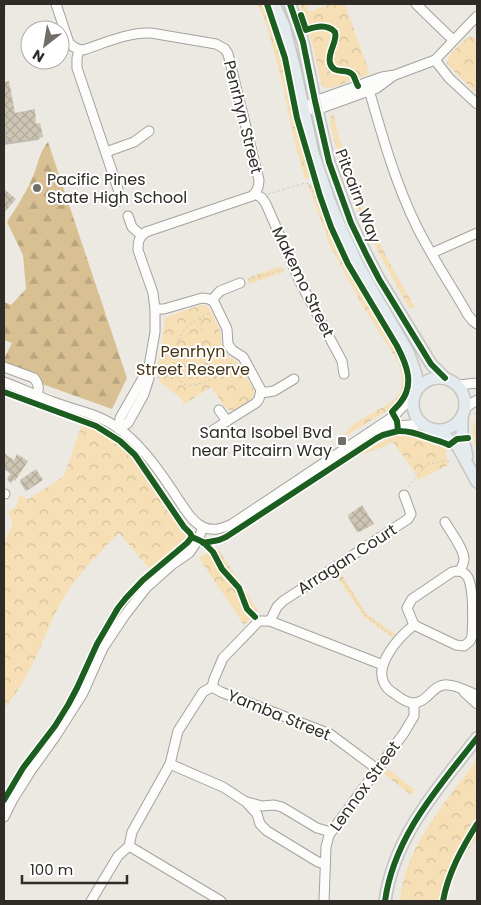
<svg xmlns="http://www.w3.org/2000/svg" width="481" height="905" font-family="Poppins,sans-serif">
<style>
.forest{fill:url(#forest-firs)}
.park{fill:url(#park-crowns)}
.shadow{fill:#0003}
.building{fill:url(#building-cross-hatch)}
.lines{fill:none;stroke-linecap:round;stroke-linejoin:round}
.minor-casing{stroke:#a4a29d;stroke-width:11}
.major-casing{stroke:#c6c5c1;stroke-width:14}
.path{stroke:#cac9c6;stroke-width:1;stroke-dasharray:2.5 2.5;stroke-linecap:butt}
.minor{stroke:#fcfcfb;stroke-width:9}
.major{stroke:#e4ebef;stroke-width:11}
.cycleway-casing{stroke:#fff;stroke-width:9}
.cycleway{stroke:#1b5e20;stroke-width:6}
.poi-dot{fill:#716e68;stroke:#fff;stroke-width:2}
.labels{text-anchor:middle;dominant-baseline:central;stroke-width:4;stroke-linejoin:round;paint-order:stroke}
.street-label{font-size:16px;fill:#2f2c27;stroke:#fff}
.poi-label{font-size:16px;fill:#2f2c27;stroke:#fff;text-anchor:start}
.park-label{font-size:16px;fill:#463414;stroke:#fff}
</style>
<defs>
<pattern id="forest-firs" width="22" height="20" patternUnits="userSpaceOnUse" patternTransform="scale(1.25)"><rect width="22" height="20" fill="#d8c093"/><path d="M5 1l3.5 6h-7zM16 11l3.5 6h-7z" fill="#baa57f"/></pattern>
<pattern id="park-crowns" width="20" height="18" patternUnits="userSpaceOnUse" patternTransform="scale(1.25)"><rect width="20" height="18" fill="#f6dfb5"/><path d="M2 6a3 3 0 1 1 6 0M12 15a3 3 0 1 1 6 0" fill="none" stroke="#d3c09c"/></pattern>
<pattern id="building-cross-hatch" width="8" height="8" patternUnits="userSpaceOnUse" patternTransform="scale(1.25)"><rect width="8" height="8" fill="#cec5b3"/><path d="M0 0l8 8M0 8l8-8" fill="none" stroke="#b1a99a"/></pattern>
</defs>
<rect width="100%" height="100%" fill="#ece9e2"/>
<!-- forest -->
<path class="forest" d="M48,142L127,378L112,409L42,384L4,364V359L12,343L4,340V302L11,305L26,289L23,255L7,222C17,207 27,191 34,174C39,161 39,153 48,142Z"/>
<!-- park -->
<g class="park">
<polygon points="248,4 263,4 275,33 285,72 301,143 311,177 305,179 294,139 281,77 275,56 269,33 259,6"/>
<path d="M300,4H306L309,12L329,4H345L370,74L331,88C326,88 324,88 321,83L313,46Z"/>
<path d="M470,37H473L477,40V94L447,64C448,54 459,46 466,39Z"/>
<path d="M333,113C349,184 377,245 415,307L410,309C382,261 356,213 340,159C336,145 331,132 330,118Z"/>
<polygon points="313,184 327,224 346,264 367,302 404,361 407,376 405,392 393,407 339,440 355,423 390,403 396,398 401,390 402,377 399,363 361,303 329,243 308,185"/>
<polygon points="281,266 284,272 249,284 247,278"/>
<path d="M201,305L207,306L210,309L221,333V342L225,352L229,357L237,361L254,390V396C248,402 239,408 230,411L225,407L211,387L183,405V400L160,382L157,372L165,319L169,316Z"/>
<path d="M477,416V450C472,439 471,428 477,416Z"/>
<path d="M82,424L108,436L129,452L146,474L187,533L188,538L183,545L151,571L119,533C99,553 79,573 64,597C51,619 43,644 31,667C24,682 14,696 4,709V542L13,524L8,512L16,507L19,495L29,499L64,476Z"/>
<path d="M394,435C413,434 428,439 445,448L448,465L418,480L413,470L393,442L381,448L357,456Z"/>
<polygon points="217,547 258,610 244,625 199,558"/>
<polygon points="340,572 367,614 398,636 391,637 364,617 336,575"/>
<path d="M477,759V837L462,859L453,879L448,893L447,901H400C405,845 446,803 477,759Z"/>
<polygon points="388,769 415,790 411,795 384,774"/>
</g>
<!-- shadow -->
<g class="shadow">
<polygon points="8,82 14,114 35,125 41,137 38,140 4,145 4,83"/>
<polygon points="4,455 13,461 26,462 11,483 7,480 11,474 4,469"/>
<polygon points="21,481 40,481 26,491 20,482"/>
<polygon points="349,516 371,525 357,532 348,517"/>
</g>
<!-- building -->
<g class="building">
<polygon points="9,81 15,113 35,109 36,124 40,123 43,137 7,143 4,119 4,82"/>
<polygon points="4,189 16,199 4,213"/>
<polygon points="4,453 14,460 17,454 28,461 15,481 8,477 12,471 4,465"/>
<polygon points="36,469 43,480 28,490 20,480"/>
<polygon points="362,505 374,524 359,532 348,515"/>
</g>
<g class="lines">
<!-- minor casing -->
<g class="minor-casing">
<g id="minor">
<path d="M56,4L69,43C73,47 77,50 83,50C105,43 128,32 151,33L216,44L225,49L228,54L259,180C259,187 257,192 252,196L146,232C139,237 138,241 138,250L153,293L155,309V332L149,366V378L144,394L128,423L119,429"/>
<polyline points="416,4 453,40"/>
<polyline points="79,50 77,58 77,68 118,189"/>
<polyline points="435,60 449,78 477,104"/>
<path d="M367,83C381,131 394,180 416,225C431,256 451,285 468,315L473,321L477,324"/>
<polyline points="304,109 315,101 382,77 395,75 435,60 477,16"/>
<polyline points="311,109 316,110 377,88 393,76"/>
<polyline points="106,152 134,142 149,131"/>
<polyline points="255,194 262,198 266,204 300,282 342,361 344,374"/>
<polyline points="128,216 132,227 141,235"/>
<polyline points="432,253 477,233"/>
<polyline points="212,300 220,291 240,283"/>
<polyline points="155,309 164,309 202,298 209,299 214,302 227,329 228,344 232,350 243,357 261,390 259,399 256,403 227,421 219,410"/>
<path d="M4,367L34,378C39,384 39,389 37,396"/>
<path d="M4,382C20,388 37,396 53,402C66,407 80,410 93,415C112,422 129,435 142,450C156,465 167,482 178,499C185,509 192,522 203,527C213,532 223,528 232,524L394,416L413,396"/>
<polyline points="458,385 477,383"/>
<polyline points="261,393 274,391 294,379"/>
<polyline points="465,408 477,400"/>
<polyline points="119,429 120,418 147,371"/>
<polyline points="378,429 396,426 421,424"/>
<polyline points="212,431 227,421"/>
<polyline points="4,494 5,494"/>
<path d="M445,522C450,531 464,549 464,559C464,563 462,567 460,571"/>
<path d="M456,571C461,571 464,572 467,576C474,586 473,623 472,636L470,641L464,646L456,645L414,625L407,608L412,599L452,572Z"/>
<polyline points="270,621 277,607 283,601 408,519 411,514 404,495"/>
<path d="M414,625C400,636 374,664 384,683C386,688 390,691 395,694C400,698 405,702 412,703C428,704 432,683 448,685C456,685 469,692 477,695"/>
<polyline points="212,687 214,679 223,658 259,621 270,621 383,665"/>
<polyline points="212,687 221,692 330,734 377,769"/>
<polyline points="464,692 477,704"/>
<polyline points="170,764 223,787 246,802 257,814 260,824 267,831 318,862 325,864"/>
<polyline points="247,802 262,806 274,805 282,807 317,828 331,832"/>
<polyline points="4,817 13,799 30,772 55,737 83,693 103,648 125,615 146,588 173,564 189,553 198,540 203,527"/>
<polyline points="129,846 221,901"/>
<polyline points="91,901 118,856 129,846 132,832 170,764 178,731 203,692 212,687"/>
<polyline points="324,901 326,847 329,835 404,733 414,716 414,703"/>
</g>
</g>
<!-- major casing -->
<g class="major-casing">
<g id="major">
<polyline points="274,4 284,26 295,70 313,153 329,200 341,229 357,263 372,290 408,352 416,374 417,389"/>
<polyline points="290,4 303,42 315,101 329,162 351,223 367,256 379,279 431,364 445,378"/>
<circle cx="439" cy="404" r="26"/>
<polyline points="462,417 462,434 467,456"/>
<polyline points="433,430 453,442 458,447 477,482"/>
<path d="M385,901C394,836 438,788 477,738"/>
</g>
</g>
<!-- path -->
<g class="path">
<polyline points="4,17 6,4"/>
<polyline points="268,194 305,183 309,184 314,193 318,196"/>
<polyline points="115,197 116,203 123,210"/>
<polyline points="248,280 284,269"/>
<path d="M209,313C179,328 175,338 174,371C177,375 180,381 184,384C196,390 227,371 238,366"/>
<polyline points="200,318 202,326 202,333"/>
<polyline points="157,378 174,371"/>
<polyline points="474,413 477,415"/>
<polyline points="408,487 427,464 447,461 452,460"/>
<polyline points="338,573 365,615 392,635"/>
</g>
<!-- minor -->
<use href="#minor" class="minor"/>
<!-- major -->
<use href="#major" class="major"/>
<!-- cycleway casing -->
<g class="cycleway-casing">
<g id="cycleway">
<path d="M267,4L285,58L297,118L320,196L331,227L348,264L397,346C407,365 415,385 400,403C397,407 394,409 392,412L397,421L398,431C409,431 415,433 426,437C434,440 441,441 449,445L457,439L468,438"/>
<polyline points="290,4 303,42 315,101 329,162 351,223 367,256 379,279 431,364 445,378"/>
<path d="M301,15L306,30C317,26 327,24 335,32C338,42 327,52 330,63C334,76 347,67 353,75C355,78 356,83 358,86"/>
<polyline points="4,392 96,426 120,441 135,455 184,527 190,533 192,537 203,542 213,552 222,569 239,588 247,609 255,617"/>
<polyline points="203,543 219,540 226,537 377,438 383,435 398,431"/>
<polyline points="4,800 23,768 55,726 68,705 77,688 97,644 118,608 126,598 143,580 187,543 192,537"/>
<path d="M385,901C394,836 438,788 477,738"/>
<path d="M443,901C448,873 462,848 477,824"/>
</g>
</g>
<!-- cycleway -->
<use href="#cycleway" class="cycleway"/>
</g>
<!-- markers -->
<g class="poi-dot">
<circle cx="37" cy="188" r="5"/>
<rect x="337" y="436" width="10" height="10" rx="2.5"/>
</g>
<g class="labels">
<!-- street labels -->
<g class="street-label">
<text transform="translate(243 117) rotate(76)">Penrhyn Street</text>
<text transform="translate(358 196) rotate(69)">Pitcairn Way</text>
<text transform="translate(303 282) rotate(64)">Makemo Street</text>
<text transform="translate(347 559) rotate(-33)">Arragan Court</text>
<text transform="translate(279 715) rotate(22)">Yamba Street</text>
<text transform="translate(365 786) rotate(-54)">Lennox Street</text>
</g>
<!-- poi labels -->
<g class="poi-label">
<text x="47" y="179">Pacific Pines<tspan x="47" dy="18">State High School</tspan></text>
<text x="332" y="432" text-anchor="end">Santa Isobel Bvd<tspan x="332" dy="18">near Pitcairn Way</tspan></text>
</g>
<!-- park labels -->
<g class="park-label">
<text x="193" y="351">Penrhyn<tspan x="193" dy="18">Street Reserve</tspan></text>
</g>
</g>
<!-- border -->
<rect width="481" height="905" fill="none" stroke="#2f2c27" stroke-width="10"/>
<!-- north arrow -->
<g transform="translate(45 45) rotate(211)"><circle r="24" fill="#ffffff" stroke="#acaba9"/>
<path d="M0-4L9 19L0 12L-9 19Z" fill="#716e68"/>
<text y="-8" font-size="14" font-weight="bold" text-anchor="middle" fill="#2f2c27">N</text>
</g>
<!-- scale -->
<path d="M22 875v8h105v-8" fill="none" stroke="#2f2c27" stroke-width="2.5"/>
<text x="30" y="875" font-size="15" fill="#2f2c27" stroke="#ffffff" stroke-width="4" paint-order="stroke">100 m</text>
</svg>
